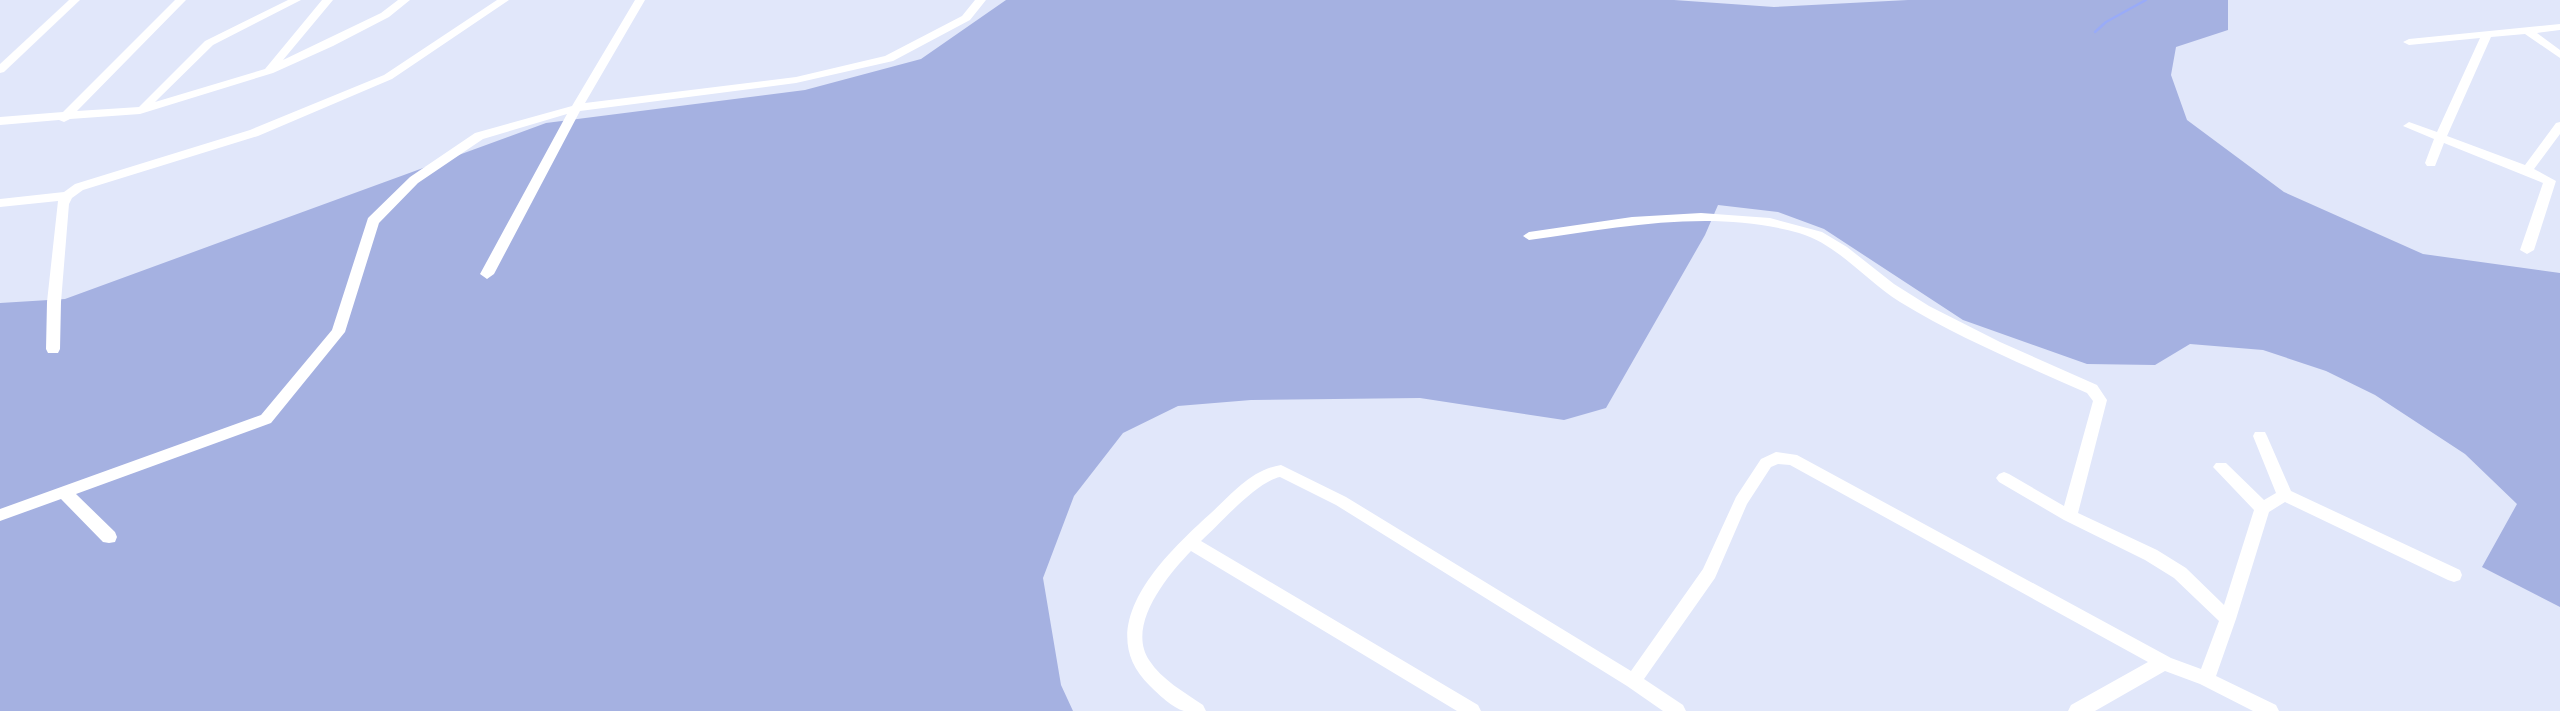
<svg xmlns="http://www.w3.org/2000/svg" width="2560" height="711" font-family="'PT Serif',serif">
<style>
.green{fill:#a5b1e1}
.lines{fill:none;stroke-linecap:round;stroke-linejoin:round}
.stream{stroke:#99abf8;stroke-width:2.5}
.street{fill:#fff;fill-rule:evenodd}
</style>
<rect width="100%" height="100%" fill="#e1e7fa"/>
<!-- green -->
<polygon class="green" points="1006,0 1674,0 1774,7 1908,0 2228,0 2228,30 2176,47 2171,75 2187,120 2284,192 2423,254 2560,273 2560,607 2482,567 2517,504 2465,454 2375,395 2326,371 2263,350 2190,344 2155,365 2087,364 1963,320 1824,229 1778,212 1718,205 1705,235 1606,408 1564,420 1420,398 1251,400 1178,406 1123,433 1074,496 1043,578 1061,685 1073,711 0,711 0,303 65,299 546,123 805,90 921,59"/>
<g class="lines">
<!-- stream -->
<polyline class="stream" points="2095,32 2106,22 2146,0"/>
<!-- street -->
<g class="street">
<polygon points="69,0 80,0 4,72 0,73 0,64"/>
<polygon points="175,0 186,0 77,111 139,107 205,41 288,0 301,0 213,45 155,102 265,69 322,0 333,0 283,60 381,13 398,0 410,0 389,17 333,46 273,73 140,114 70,119 64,122 59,120 0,125 0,117 63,112"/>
<polygon points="497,0 509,0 392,79 258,136 83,190 72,198 69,204 61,302 60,349 58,353 48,353 46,349 47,302 58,201 0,207 0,199 64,192 75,184 250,130 384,75"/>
<polygon points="635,0 645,0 585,103 796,77 885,56 962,16 975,0 986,0 970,20 893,61 796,83 580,111 494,274 487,279 480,274 567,114 483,139 418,183 379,223 345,332 271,423 76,494 115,532 117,537 115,542 109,543 103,542 61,499 0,521 0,509 261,415 332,330 368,218 410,177 475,133 572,106"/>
<polygon points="2560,24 2560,30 2537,33 2560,50 2560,58 2525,34 2491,37 2447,136 2525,165 2556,123 2560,122 2560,134 2534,169 2556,181 2534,250 2527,254 2520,250 2543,183 2444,143 2435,166 2427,166 2425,163 2434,139 2403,126 2409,122 2437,132 2480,38 2409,45 2403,42 2409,39"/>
<path d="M1701,213L1770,218L1822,232L1847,247L1894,284L1929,306L2000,342L2097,385L2107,400L2078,513L2157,550L2186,568L2224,605L2254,510L2213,467L2216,463H2226L2264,500L2276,493L2253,436L2255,432H2265L2267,436L2291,491L2460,570L2462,575L2460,580L2454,582L2448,580L2285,502L2269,512L2236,619L2216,676L2276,705L2279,711H2253L2200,684L2165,671L2095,711H2068L2071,705L2148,662L1790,465L1778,464L1771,467L1747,504L1715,578L1644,679L1683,705L1686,711H1663L1627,686L1336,505L1280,477C1256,482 1220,524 1201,541L1478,705L1481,711H1457L1191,551C1168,575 1126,625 1149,660C1162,680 1184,692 1203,705L1206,711C1199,711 1190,711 1184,711C1173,708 1158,694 1150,686C1088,626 1168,552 1211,513C1233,493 1251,470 1281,465L1346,497L1631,671L1703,569L1736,497L1761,459L1776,452L1797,455L2171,658L2201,669L2219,621L2174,578L2145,560L2064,520L1999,482L1996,478L1999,474L2004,472L2009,474L2064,506L2093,401L2087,393C2024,365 1959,338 1900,302C1866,281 1839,245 1799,233C1711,208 1617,228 1529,240L1523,236L1529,232L1632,217Z"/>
</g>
</g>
</svg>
